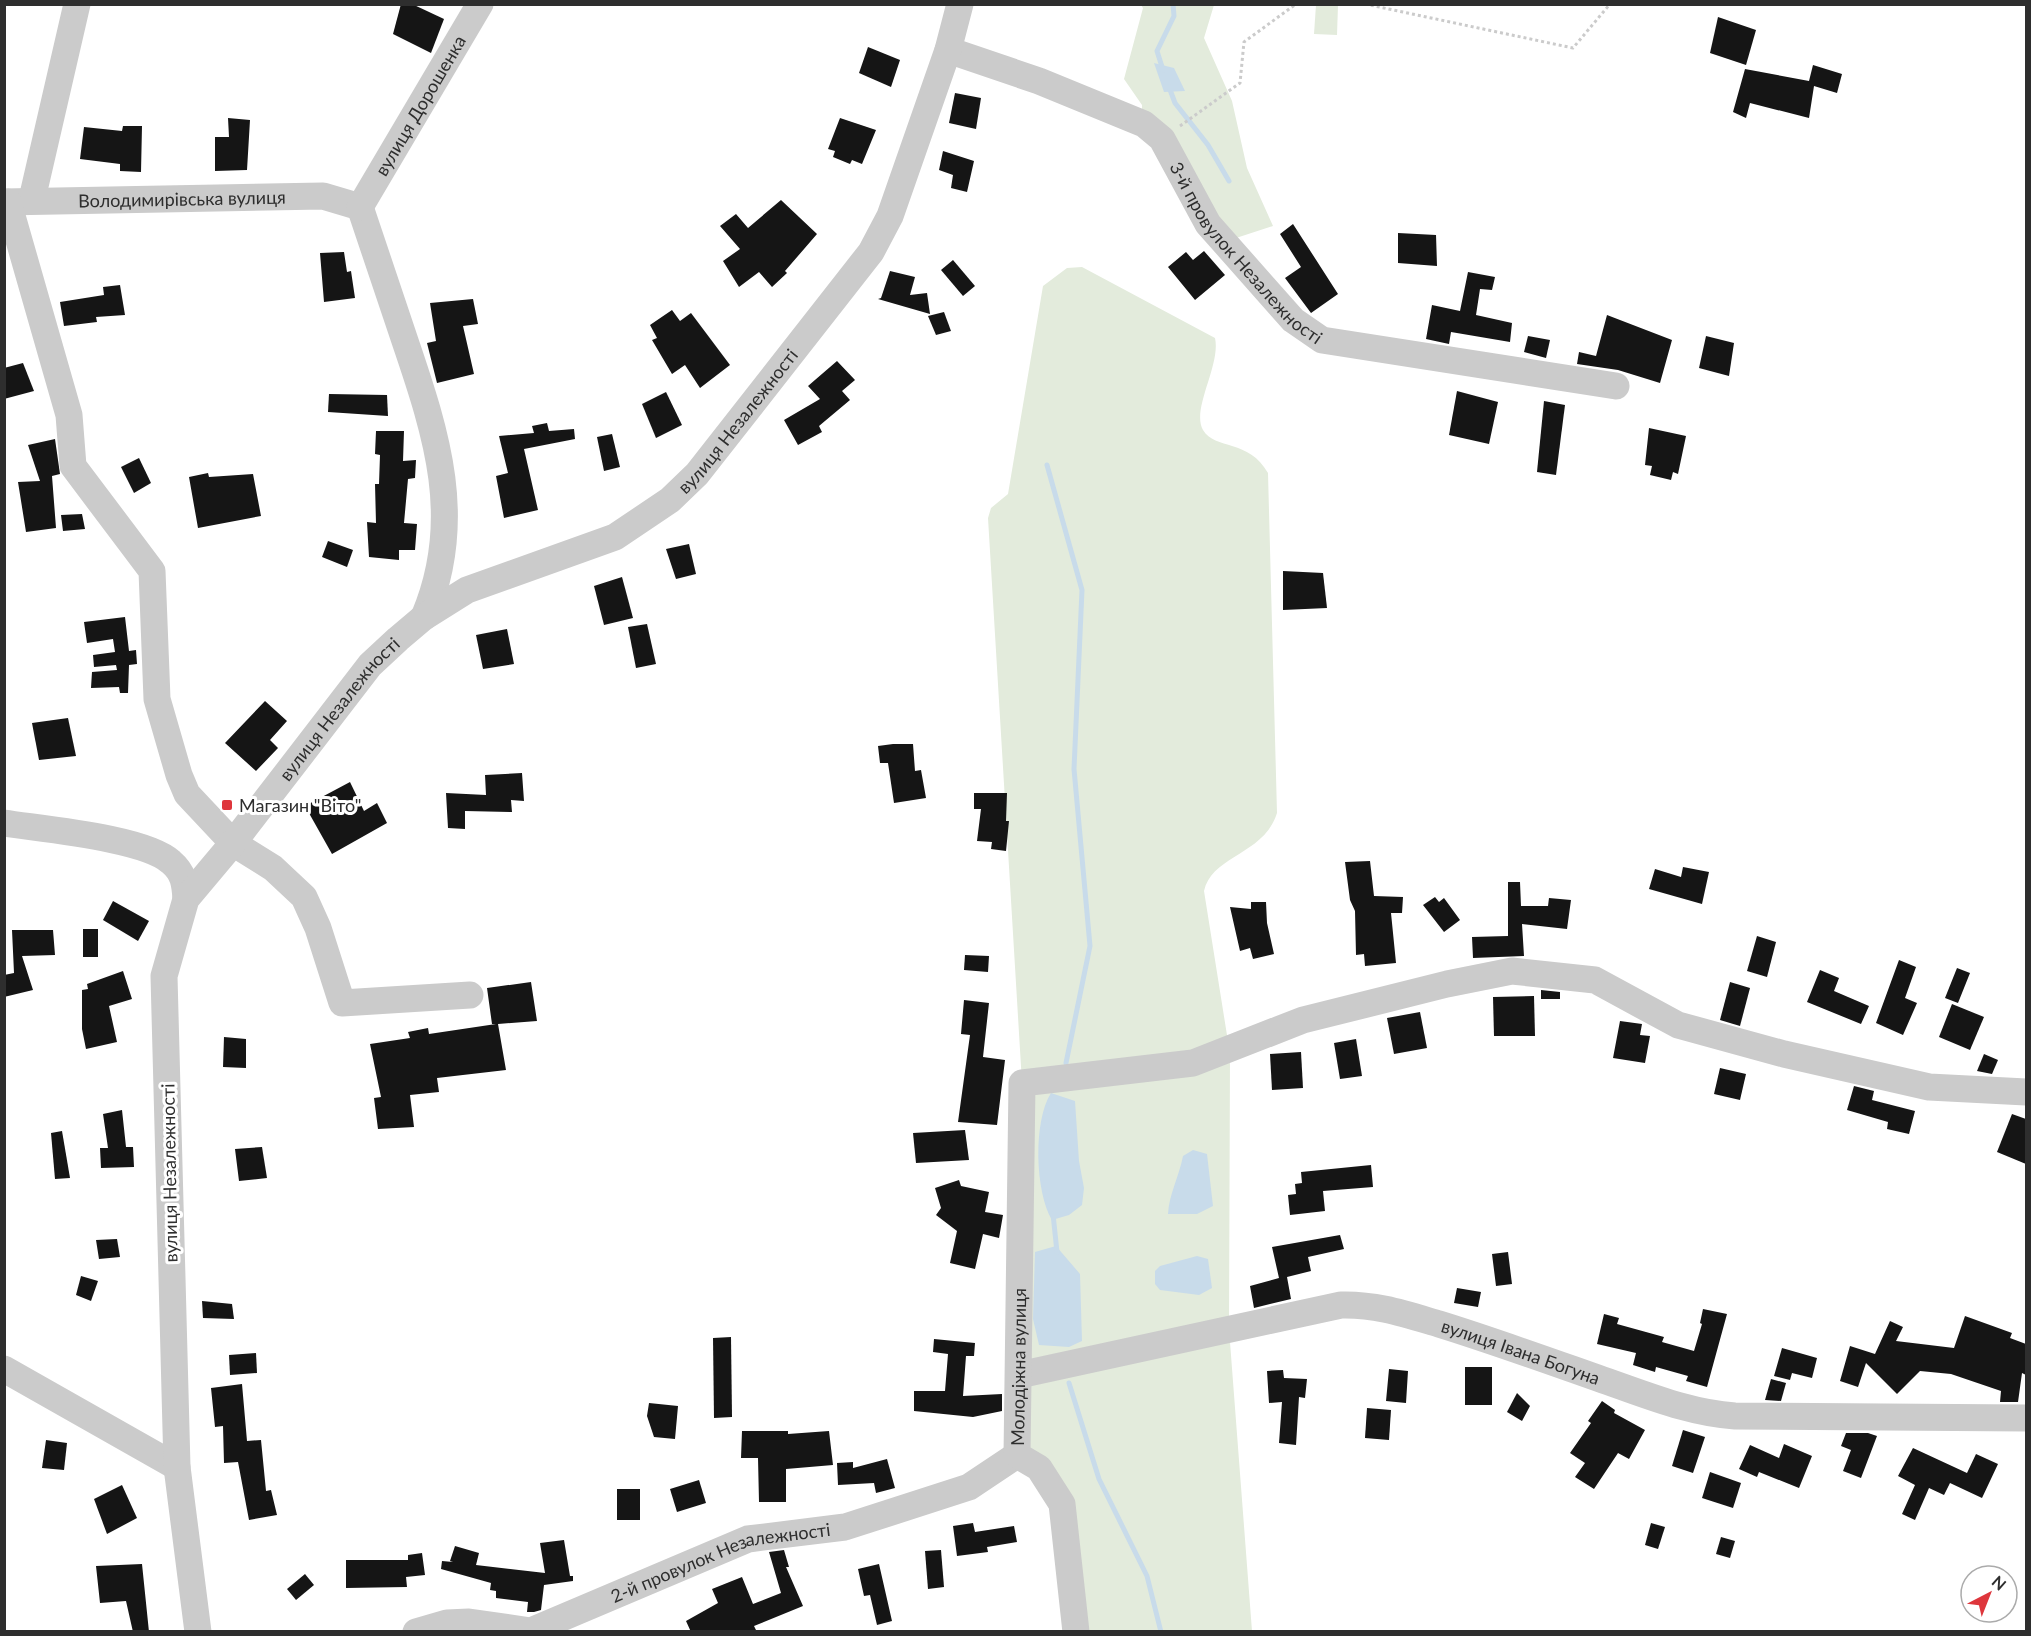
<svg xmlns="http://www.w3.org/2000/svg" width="2031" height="1636" font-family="Lato,sans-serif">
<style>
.green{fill:#e3ebdc}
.water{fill:#c8dbea}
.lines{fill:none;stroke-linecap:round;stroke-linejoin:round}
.stream{stroke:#c8dbea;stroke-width:5}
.building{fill:#151515}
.path{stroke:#cbcbcb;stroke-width:3;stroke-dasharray:3 3;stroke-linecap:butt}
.minor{stroke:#cbcbcb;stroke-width:27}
.poi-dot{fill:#de363c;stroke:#fff;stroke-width:2}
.labels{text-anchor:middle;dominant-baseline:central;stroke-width:6;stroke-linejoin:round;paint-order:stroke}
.street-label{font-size:18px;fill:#2e2e2e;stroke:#fff}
.poi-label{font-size:18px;fill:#2e2e2e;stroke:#fff;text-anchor:start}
</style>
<rect width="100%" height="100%" fill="#fff"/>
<!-- green -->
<g class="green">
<polygon points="1141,5 1214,5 1204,38 1232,101 1247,168 1273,226 1233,239 1142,135 1142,105 1124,79 1143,8"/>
<polygon points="1316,5 1338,5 1337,35 1314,34"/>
<path d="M1082,267L1215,338C1221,365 1191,409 1203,430C1215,450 1249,439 1268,473L1277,813C1264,855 1212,855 1204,891L1230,1054L1229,1329L1252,1631H1076L1062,1504L1017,1455L1022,1083L988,518L991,508L1008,494L1043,286L1067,268Z"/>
</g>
<!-- water -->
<g class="water">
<polygon points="1154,63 1174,68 1185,91 1164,92"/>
<path d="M1051,1093L1075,1101L1079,1161L1084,1188L1082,1205L1069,1215L1052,1220C1035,1192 1033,1121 1051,1093Z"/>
<path d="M1193,1150L1207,1154L1213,1206L1197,1214H1168C1169,1194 1179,1177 1183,1156Z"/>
<polygon points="1056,1246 1080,1274 1082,1341 1069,1347 1039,1345 1033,1319 1035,1252"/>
<polygon points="1197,1256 1208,1259 1212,1288 1199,1295 1160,1290 1155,1284 1155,1271 1160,1266"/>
</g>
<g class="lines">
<!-- stream -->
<g class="stream">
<polyline points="1163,70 1157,51 1174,16 1173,4"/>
<polyline points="1169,87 1175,103 1208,145 1229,181"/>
<polyline points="1047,465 1082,590 1074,769 1090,946 1066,1063"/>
<polyline points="1053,1214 1057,1252"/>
<polyline points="1069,1383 1099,1479 1147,1576 1161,1632"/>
</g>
</g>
<!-- building -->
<g class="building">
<polygon points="401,4 412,4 444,19 431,53 393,34"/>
<polygon points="1718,17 1756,30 1746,65 1710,53"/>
<polygon points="868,47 900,60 891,87 859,73"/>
<polygon points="1813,65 1842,74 1837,93 1814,86 1809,118 1750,103 1746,118 1733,112 1745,69 1809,81"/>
<polygon points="955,93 981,98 976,129 949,123"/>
<polygon points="228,118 250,120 247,170 215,171 215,137 229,137"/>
<polygon points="840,118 876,130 862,164 852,160 850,164 833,157 835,151 828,149"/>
<polygon points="123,126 142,126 141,172 120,171 120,164 80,159 84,127 122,131"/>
<polygon points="943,151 974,161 967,192 951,188 953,175 939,170"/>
<polygon points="781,200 817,234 785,271 787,273 772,287 759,272 739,287 723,261 740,249 720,226 736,214 748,228"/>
<polygon points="1293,224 1338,294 1311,313 1285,278 1301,267 1280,234"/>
<polygon points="1398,233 1436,235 1437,266 1398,263"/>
<polygon points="1204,251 1225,275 1195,300 1168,267 1186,252 1193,260"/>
<polygon points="344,252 347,272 351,271 355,298 324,302 320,253"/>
<polygon points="953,260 975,286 963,296 941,270"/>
<polygon points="890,271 915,277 910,295 927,293 930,314 878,299 881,298"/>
<polygon points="1468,272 1495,277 1492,290 1480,289 1476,315 1512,323 1510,342 1451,332 1449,344 1426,339 1432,305 1460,311"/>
<polygon points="120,285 125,315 96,317 97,322 64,326 60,302 104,295 103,287"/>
<polygon points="473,299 478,324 463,326 474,374 437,383 427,343 436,341 430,303"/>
<polygon points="672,310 680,321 691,313 730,365 700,388 685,365 672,374 652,340 657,338 650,325"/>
<polygon points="944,312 951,331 936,335 928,316"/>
<polygon points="1607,315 1672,340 1660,383 1618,370 1577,364 1579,352 1596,356"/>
<polygon points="1528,336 1550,340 1546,358 1524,352"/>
<polygon points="1706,336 1734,343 1729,376 1699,368"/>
<polygon points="837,361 855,380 842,391 850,400 819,426 822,432 798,445 784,420 820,399 808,386"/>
<polygon points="23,363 34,391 4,399 4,368"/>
<polygon points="1457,391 1498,402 1489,444 1449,435"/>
<polygon points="666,392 682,425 656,438 642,404"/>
<polygon points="329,394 387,395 388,416 328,412"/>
<polygon points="1544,401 1565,405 1556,475 1537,472"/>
<polygon points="547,423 549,431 574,429 575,439 524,449 538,510 504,518 496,476 508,473 499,436 534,433 532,426"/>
<polygon points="1649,428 1686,436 1678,474 1673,472 1671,480 1650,475 1652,466 1645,465"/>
<polygon points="376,431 404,431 403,461 416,460 415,478 408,479 404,523 417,524 415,550 399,550 399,560 369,557 367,522 376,523 375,484 379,484 380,455 375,454"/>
<polygon points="612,434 620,467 604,471 597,437"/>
<polygon points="55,439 60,474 52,476 56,528 26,532 18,482 40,481 28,445"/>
<polygon points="139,458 151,483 134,493 121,467"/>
<polygon points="208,473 209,477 253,474 261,516 198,528 189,477"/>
<polygon points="82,514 85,529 63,531 61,515"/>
<polygon points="328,541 353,550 347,567 322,557"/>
<polygon points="689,544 696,574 676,579 666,549"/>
<polygon points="1283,571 1323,573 1327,608 1283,610"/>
<polygon points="622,577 633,618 604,625 594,586"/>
<polygon points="125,617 129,651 136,650 137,664 129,665 128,693 120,693 119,687 91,688 92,672 117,670 116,665 94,667 93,655 115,652 113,639 87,643 84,622"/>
<polygon points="647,624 656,664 636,668 628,627"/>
<polygon points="507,629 514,664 483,669 476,635"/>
<polygon points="265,701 287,721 270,740 278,748 256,771 225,743"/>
<polygon points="68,718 76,756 39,760 32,723"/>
<polygon points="893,744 913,744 915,771 921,770 926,798 894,803 888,763 880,763 878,746"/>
<polygon points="522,773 524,801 511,800 512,812 465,811 465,829 448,828 446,793 486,795 485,775"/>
<polygon points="350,782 364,811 377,803 387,823 332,854 305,806"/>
<polygon points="974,793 1007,793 1006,821 1009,821 1006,851 991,849 992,842 977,841 981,809 974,809"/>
<polygon points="1370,861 1374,896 1403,897 1402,913 1391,913 1396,963 1365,966 1364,954 1356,955 1355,911 1350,900 1345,862"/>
<polygon points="1683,867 1709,872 1702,904 1649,889 1655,869 1681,877"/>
<polygon points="1508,882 1520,882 1521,906 1548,906 1549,898 1571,900 1567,929 1522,924 1524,956 1473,958 1472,937 1508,936"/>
<polygon points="1435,897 1439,902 1444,898 1460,920 1444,932 1423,905"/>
<polygon points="113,901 149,921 138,941 103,920"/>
<polygon points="1251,902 1266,902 1267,923 1274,954 1253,959 1250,948 1240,951 1230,907 1251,909"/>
<rect x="83" y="929" width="15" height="28"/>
<polygon points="12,930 53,930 55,955 22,956 33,990 4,997 4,975 14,973"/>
<polygon points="1757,936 1776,942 1767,977 1747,971"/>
<polygon points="965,955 989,956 988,972 964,970"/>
<polygon points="1899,960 1916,967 1905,998 1917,1003 1903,1035 1876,1023"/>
<polygon points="1957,968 1970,973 1958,1003 1945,998"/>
<polygon points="1820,970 1839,978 1834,991 1869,1006 1861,1024 1807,1002"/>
<polygon points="123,971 132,999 109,1006 117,1042 86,1049 82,1029 82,990 88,989 87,984"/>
<polygon points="531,982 537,1021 498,1024 506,1070 437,1078 439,1092 410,1095 414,1127 378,1129 374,1098 381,1097 370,1044 410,1038 408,1032 428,1028 429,1034 496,1024 492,1024 487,988"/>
<polygon points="1730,982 1750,988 1740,1026 1720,1020"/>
<polygon points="1541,990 1560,992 1560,999 1541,999"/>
<polygon points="1534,996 1535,1036 1494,1036 1493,997"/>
<polygon points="964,1000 989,1003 983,1057 1005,1060 997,1125 958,1122 970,1035 961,1034"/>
<polygon points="1952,1004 1984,1017 1970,1050 1939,1037"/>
<polygon points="1420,1012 1427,1048 1394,1054 1387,1018"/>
<polygon points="1620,1021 1642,1024 1640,1035 1650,1036 1645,1063 1613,1058"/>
<polygon points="224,1037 246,1039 246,1068 223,1067"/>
<polygon points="1356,1039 1362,1076 1340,1079 1334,1043"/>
<polygon points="1301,1052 1303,1088 1272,1090 1270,1054"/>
<polygon points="1984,1054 1998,1060 1992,1074 1977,1071"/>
<polygon points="1720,1068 1746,1074 1740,1100 1714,1094"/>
<polygon points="1854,1086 1874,1091 1872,1100 1915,1111 1909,1134 1887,1129 1888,1122 1847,1110"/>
<polygon points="122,1110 126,1147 133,1147 134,1167 101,1168 100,1148 108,1148 103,1114"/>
<polygon points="2012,1114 2026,1119 2026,1164 1997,1152"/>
<polygon points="965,1130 969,1160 916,1163 913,1133"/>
<polygon points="62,1131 70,1178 55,1179 51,1133"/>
<polygon points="262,1147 267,1178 239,1181 235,1149"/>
<polygon points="1371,1165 1373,1187 1323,1191 1325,1211 1290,1215 1288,1195 1296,1194 1295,1184 1302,1183 1301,1172"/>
<polygon points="959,1180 961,1186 989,1192 985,1212 1003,1215 999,1238 983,1234 975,1269 950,1263 957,1231 936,1215 941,1208 935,1188"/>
<polygon points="1340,1235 1344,1249 1308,1257 1311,1271 1287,1277 1291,1299 1254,1308 1250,1286 1279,1278 1272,1247"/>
<polygon points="117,1239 120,1257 99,1259 96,1240"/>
<polygon points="1508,1252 1512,1284 1496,1286 1492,1254"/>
<polygon points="81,1276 98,1281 91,1301 76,1295"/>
<polygon points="1457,1288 1481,1292 1478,1307 1454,1303"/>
<polygon points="202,1301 232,1304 234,1319 203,1318"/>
<polygon points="1703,1309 1727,1314 1707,1387 1686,1381 1688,1376 1656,1367 1655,1372 1633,1365 1636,1353 1597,1344 1604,1314 1619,1318 1617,1324 1664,1337 1662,1342 1694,1351 1702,1324 1700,1323"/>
<polygon points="1965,1316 2012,1333 2010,1338 2026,1344 2026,1375 2022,1373 2018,1402 2000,1402 2001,1391 1951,1374 1920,1371 1897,1394 1866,1363 1858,1387 1840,1381 1850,1346 1875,1354 1890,1321 1903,1327 1896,1341 1954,1348"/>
<polygon points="731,1337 732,1417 714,1418 713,1338"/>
<polygon points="934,1339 975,1343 974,1356 966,1356 963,1396 1002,1394 1002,1411 973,1417 914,1411 914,1391 945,1391 948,1354 933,1352"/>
<polygon points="1782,1348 1817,1358 1812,1378 1792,1373 1790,1380 1774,1376"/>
<polygon points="256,1353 257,1373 230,1375 229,1355"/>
<rect x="1465" y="1367" width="27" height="38"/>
<polygon points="1389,1369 1408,1371 1406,1403 1386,1401"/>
<polygon points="1283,1370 1284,1378 1307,1379 1305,1398 1299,1397 1296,1445 1279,1443 1282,1402 1269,1403 1267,1371"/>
<polygon points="1771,1379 1786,1383 1781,1401 1765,1400"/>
<polygon points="242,1384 247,1441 261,1440 266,1491 271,1490 277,1515 249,1520 238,1462 224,1463 223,1426 215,1427 211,1388"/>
<polygon points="1517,1393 1530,1406 1522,1421 1507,1412"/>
<polygon points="1602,1401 1615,1410 1614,1413 1645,1430 1629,1459 1618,1453 1594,1489 1575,1477 1585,1463 1570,1453 1591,1423 1588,1421"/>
<polygon points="649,1403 678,1406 675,1439 654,1437 647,1416"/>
<polygon points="1367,1408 1391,1410 1389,1440 1365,1438"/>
<polygon points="1683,1430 1705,1437 1693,1473 1672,1466"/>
<polygon points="742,1431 788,1431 788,1434 829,1431 833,1465 786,1469 786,1502 759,1502 758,1458 741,1458"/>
<polygon points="1846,1433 1868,1433 1877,1436 1861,1478 1843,1471 1851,1450 1841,1446"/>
<polygon points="46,1440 67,1443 64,1470 42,1468"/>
<polygon points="1784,1444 1812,1456 1799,1488 1759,1472 1757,1477 1739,1469 1750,1445 1779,1458"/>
<polygon points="1913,1448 1967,1473 1976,1454 1998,1464 1982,1498 1950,1483 1944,1495 1929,1488 1915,1520 1902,1514 1915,1485 1898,1476"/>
<polygon points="887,1459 895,1488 876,1493 874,1483 838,1485 837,1463 853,1462 853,1468"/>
<polygon points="1710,1472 1741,1483 1733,1508 1702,1498"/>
<polygon points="699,1480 706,1503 677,1512 670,1489"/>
<polygon points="122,1485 137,1518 107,1534 94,1499"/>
<rect x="617" y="1489" width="23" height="31"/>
<polygon points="973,1523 975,1532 1014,1526 1017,1542 987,1547 988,1552 957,1556 953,1526"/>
<polygon points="1651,1523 1665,1527 1658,1549 1645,1545"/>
<polygon points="1721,1537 1735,1541 1730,1558 1716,1554"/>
<polygon points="564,1540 570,1576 573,1576 573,1581 544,1585 541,1610 534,1612 527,1612 528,1602 496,1598 496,1591 490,1590 491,1583 441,1569 442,1561 453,1562 450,1561 455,1546 479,1553 476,1565 545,1573 540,1543"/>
<polygon points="784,1550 789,1567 786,1567 803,1606 754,1626 757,1632 691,1632 686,1621 718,1603 712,1589 742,1577 753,1604 781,1593 769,1552"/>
<polygon points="941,1550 944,1587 928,1589 925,1551"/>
<polygon points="422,1553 425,1575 406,1577 407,1587 346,1588 346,1560 408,1560 408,1555"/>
<polygon points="142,1564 149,1632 133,1632 126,1601 100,1603 96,1566"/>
<polygon points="879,1564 892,1621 877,1625 870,1595 864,1596 858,1569"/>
<polygon points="305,1574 314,1585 296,1600 287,1589"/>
</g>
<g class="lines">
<!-- path -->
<g class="path">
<polyline points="1365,4 1573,48 1610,4"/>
<polyline points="1180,126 1240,83 1244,42 1296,4"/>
</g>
<!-- minor -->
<g class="minor">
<path id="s1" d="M948,50L1039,81L1144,124L1162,139L1208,224L1293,320L1322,340L1616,386"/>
<polyline points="32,199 77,4"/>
<path id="s2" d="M4,202L323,196L360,207"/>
<polyline points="8,202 69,415 73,466 152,571 157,699 179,775 187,794 233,843 273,868 304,897 318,928 342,1003 470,995"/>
<path d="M360,207C375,252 390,296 405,341C437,435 465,521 424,617"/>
<path id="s3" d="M360,207L480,4"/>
<path d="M4,823C42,829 145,838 171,862C184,873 185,884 186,899"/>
<polyline points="4,1369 177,1467"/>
<path id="s4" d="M1019,1375L1341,1305C1376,1304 1405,1314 1439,1324C1494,1341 1549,1361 1603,1380C1647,1395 1689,1413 1735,1416L2026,1418"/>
<path id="s5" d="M198,1632L177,1467L164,976L186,899L233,843L370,665L398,639L424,617L467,590L615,537L670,500L697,474L871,252L890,216L948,50L960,4"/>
<path id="s6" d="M416,1632L447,1623L469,1622L531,1631L748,1539L845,1527L969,1487L1017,1455"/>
<path id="s7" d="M1076,1632L1062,1504L1039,1468L1017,1455L1022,1083L1193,1063L1303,1020L1447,984L1512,971L1595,980L1678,1025L1784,1054L1929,1087L2026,1092"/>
</g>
</g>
<!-- markers -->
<rect class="poi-dot" x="221" y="799" width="12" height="12" rx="3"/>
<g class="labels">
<!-- street labels -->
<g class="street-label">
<text stroke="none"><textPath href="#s3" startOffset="118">вулиця Дорошенка</textPath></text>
<text stroke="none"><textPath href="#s2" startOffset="178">Володимирівська вулиця</textPath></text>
<text stroke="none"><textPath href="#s1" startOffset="376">3-й провулок Незалежності</textPath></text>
<text stroke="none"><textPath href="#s5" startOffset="1486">вулиця Незалежності</textPath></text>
<text stroke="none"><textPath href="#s5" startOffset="982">вулиця Незалежності</textPath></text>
<text transform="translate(169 1173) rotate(-91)">вулиця Незалежності</text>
<text stroke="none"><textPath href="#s4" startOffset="516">вулиця Івана Богуна</textPath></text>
<text stroke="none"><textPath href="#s7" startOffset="285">Молодіжна вулиця</textPath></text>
<text stroke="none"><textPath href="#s6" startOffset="320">2-й провулок Незалежності</textPath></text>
</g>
<!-- poi labels -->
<g class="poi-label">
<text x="239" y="805">Магазин "Віто"</text>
</g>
</g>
<!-- border -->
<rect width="2031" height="1636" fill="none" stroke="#2e2e2e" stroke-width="12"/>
<!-- north arrow -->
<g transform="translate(1989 1594) rotate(42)"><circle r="28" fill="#ffffff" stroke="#ababab" stroke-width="1.5"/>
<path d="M0-4.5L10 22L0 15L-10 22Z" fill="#de363c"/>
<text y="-9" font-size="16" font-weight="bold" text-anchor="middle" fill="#2e2e2e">N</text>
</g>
</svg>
